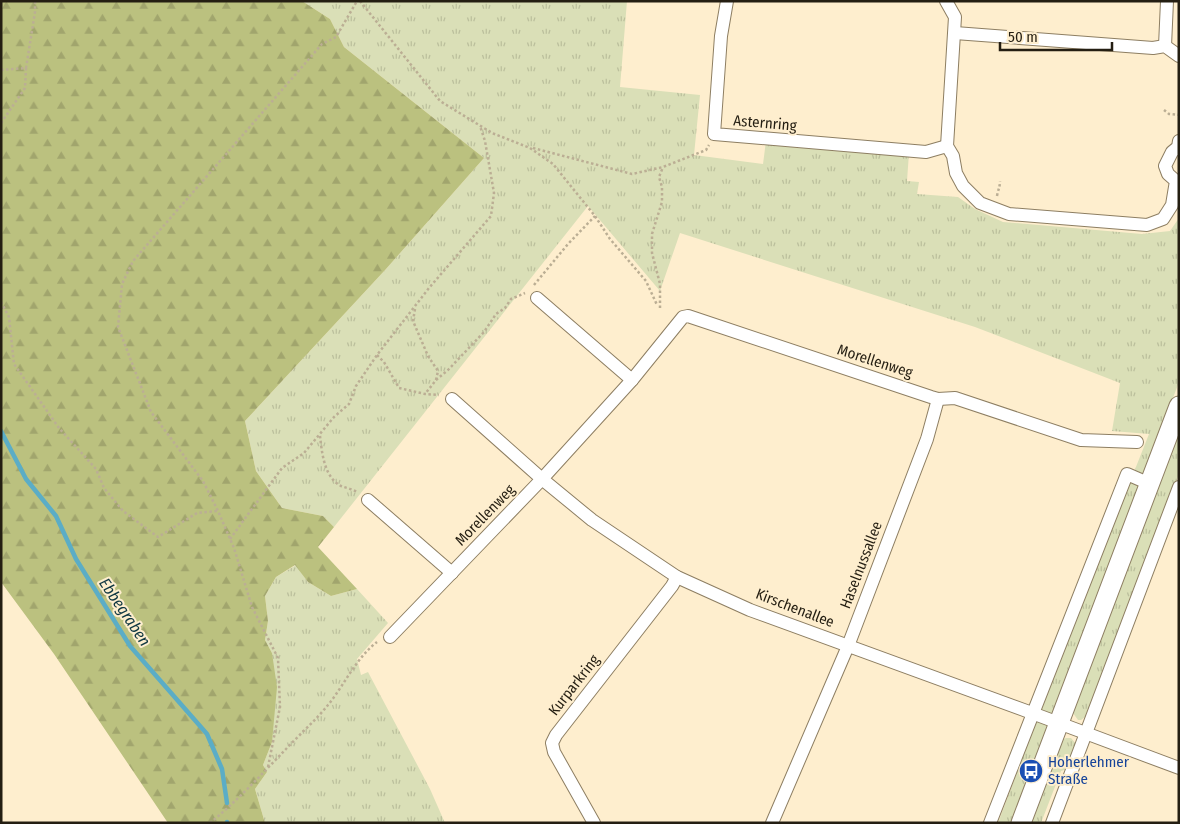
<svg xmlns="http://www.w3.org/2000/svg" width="1180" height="824" font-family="'Fira Sans Condensed',sans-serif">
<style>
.grass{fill:url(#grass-tufts)}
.forest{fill:url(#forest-firs)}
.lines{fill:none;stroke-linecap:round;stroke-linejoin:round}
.stream{stroke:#5badc6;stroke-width:4.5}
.street-casing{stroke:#8d7e62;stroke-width:14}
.secondary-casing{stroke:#8d7e62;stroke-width:21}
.path{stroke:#bbae94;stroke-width:2.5;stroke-dasharray:2.5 2.5;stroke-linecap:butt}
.street{stroke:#fff;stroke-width:12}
.secondary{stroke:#fff;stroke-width:19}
.labels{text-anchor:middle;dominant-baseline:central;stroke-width:4;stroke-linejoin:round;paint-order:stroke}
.street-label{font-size:15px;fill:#241e12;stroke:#feeece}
.transit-label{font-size:15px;fill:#164399;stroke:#feeece;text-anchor:start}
.water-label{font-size:16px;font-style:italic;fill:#103742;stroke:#feeece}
</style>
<defs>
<pattern id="grass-tufts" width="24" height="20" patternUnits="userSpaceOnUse" patternTransform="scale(1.25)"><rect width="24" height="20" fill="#dadfb7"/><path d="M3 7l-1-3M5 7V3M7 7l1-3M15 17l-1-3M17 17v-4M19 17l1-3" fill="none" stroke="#bbbf9c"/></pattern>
<pattern id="forest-firs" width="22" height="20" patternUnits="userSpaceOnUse" patternTransform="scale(1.25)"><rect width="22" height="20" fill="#bbc17f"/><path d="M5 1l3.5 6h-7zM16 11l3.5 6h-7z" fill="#a1a56d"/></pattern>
</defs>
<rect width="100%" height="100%" fill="#feeece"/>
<!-- grass -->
<g class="grass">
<polygon points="302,1 627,1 620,87 700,95 694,155 763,164 766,141 909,153 907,181 919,182 917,194 958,197 975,209 1003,222 1142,234 1170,231 1179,218 1179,382 1013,823 998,823 1054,674 1149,434 1112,431 1120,383 975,327 680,233 660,291 588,206 334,527 323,516 282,508 256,471 245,421 386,269 484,158 344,47 330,19"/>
<polygon points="1179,424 1179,474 1088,715 1081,720 1078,720 1073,713 1074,704"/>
<polygon points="296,565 308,582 331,596 357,589 388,623 357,659 361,675 368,672 430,789 445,823 265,823 255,789 267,772 263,765 272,742 272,653 265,640 268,621 265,596 276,577"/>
<polygon points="1066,738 1071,738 1076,744 1067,769 1061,771 1041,823 1030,823 1062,740"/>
</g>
<!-- forest -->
<polygon class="forest" points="1,1 302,1 330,19 344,47 484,158 386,269 245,421 256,471 282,508 323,516 334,527 318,547 357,589 331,596 308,582 295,565 276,577 265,596 268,621 265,640 272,653 277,687 272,742 263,765 267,772 255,789 265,823 168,823 54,654 1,582"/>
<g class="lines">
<!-- stream -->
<g class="stream">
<polyline points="1,431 26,479 56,516 76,559 130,646 207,734 222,769 227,803"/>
<polyline points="227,822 227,823"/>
</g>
<!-- street casing -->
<g class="street-casing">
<g id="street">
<polyline points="727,1 721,36 714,134 926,152 947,146"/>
<polyline points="946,1 955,17 947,146 953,156 956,173 963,186 980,203 1009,214 1147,225 1163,219 1172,205 1176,181 1168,174 1165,166 1172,152 1178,147 1179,141"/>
<polyline points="955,33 1153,48 1165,46 1179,56"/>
<polyline points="1165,46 1167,1"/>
<polyline points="537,298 632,380"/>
<polyline points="452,399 542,479 592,520 677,577 750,610 1032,713 1179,768"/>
<polyline points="368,500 452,573"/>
<polyline points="390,637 542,479 632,380 683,317 688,316 931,397 938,399 955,398 1081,440 1137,442"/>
<polyline points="594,823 554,752 552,743 556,735 672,586 677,577"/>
<polyline points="772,823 848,646 927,439 938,399"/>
<polyline points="990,823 1127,474 1150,484"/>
<polyline points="1052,823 1179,487"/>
</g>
</g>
<!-- secondary casing -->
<g class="secondary-casing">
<polyline id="secondary" points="1021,823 1179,406"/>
</g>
<!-- path -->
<g class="path">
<polyline points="360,1 440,101 492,133 530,148 553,164 595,216 610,239 646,281 657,305"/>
<polyline points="1,70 26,68 35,12 35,1"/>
<polyline points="1164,110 1169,114 1179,115"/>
<polyline points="1,123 25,88 26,68"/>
<polyline points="533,148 632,174 663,167 706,150 709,145"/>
<path d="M997,196C998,190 1000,187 1000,181"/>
<polyline points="534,285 568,244 595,216"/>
<polyline points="1,302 9,317 14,364 59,428 96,469 104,488 123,511 158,537 197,513 218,511"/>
<polyline points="660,308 660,284 652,253 652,234 662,202 662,187 659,177 663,167"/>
<polyline points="415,309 413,321 428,356 438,371 436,380 425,394"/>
<polyline points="377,355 384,362 399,388 425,394 439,395"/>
<polyline points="436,380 448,370 484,332 496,314 505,308 511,299 525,293"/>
<path d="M320,436C322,453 324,477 341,486C346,488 352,489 357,492"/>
<polyline points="230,539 282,468 304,453 334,417 349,404 356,386 377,355 429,288 491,216 494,193 485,141 480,126"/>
<polyline points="268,767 280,707 278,658 252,607 234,548 218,511 203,481 151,412 118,327 122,284 133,261 322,44 336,37 357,1"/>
<path d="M210,823C237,801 262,774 286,749C300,734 316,720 328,705C345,684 356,658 377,642"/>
</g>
<!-- street -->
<use href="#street" class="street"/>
<!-- secondary -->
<use href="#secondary" class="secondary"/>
</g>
<!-- icons -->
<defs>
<g id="bus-disc" transform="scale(1.25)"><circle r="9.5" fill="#1a4fb4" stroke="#feeece"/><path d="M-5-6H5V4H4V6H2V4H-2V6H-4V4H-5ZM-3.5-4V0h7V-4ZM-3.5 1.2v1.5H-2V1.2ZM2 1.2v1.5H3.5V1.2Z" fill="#fff"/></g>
</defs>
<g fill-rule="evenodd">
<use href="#bus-disc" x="1031" y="771"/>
</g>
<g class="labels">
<!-- street labels -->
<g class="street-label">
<text transform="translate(765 123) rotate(5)">Asternring</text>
<text transform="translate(875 361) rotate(18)">Morellenweg</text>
<text transform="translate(485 515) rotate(-46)">Morellenweg</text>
<text transform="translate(861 565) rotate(-69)">Haselnussallee</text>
<text transform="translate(795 608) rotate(21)">Kirschenallee</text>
<text transform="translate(574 685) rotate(-52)">Kurparkring</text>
</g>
<!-- transit labels -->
<g class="transit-label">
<text x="1048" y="762">Hoherlehmer<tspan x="1048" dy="17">Straße</tspan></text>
</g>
<!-- water labels -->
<g class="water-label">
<text transform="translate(125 612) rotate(56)">Ebbegraben</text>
</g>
</g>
<!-- border -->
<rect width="1180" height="824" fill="none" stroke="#241e12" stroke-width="5"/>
<!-- scale -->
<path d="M1000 42v8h112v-8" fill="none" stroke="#241e12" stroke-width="2.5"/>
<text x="1008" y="42" font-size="15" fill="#241e12" stroke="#feeece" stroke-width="4" paint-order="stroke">50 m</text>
</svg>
